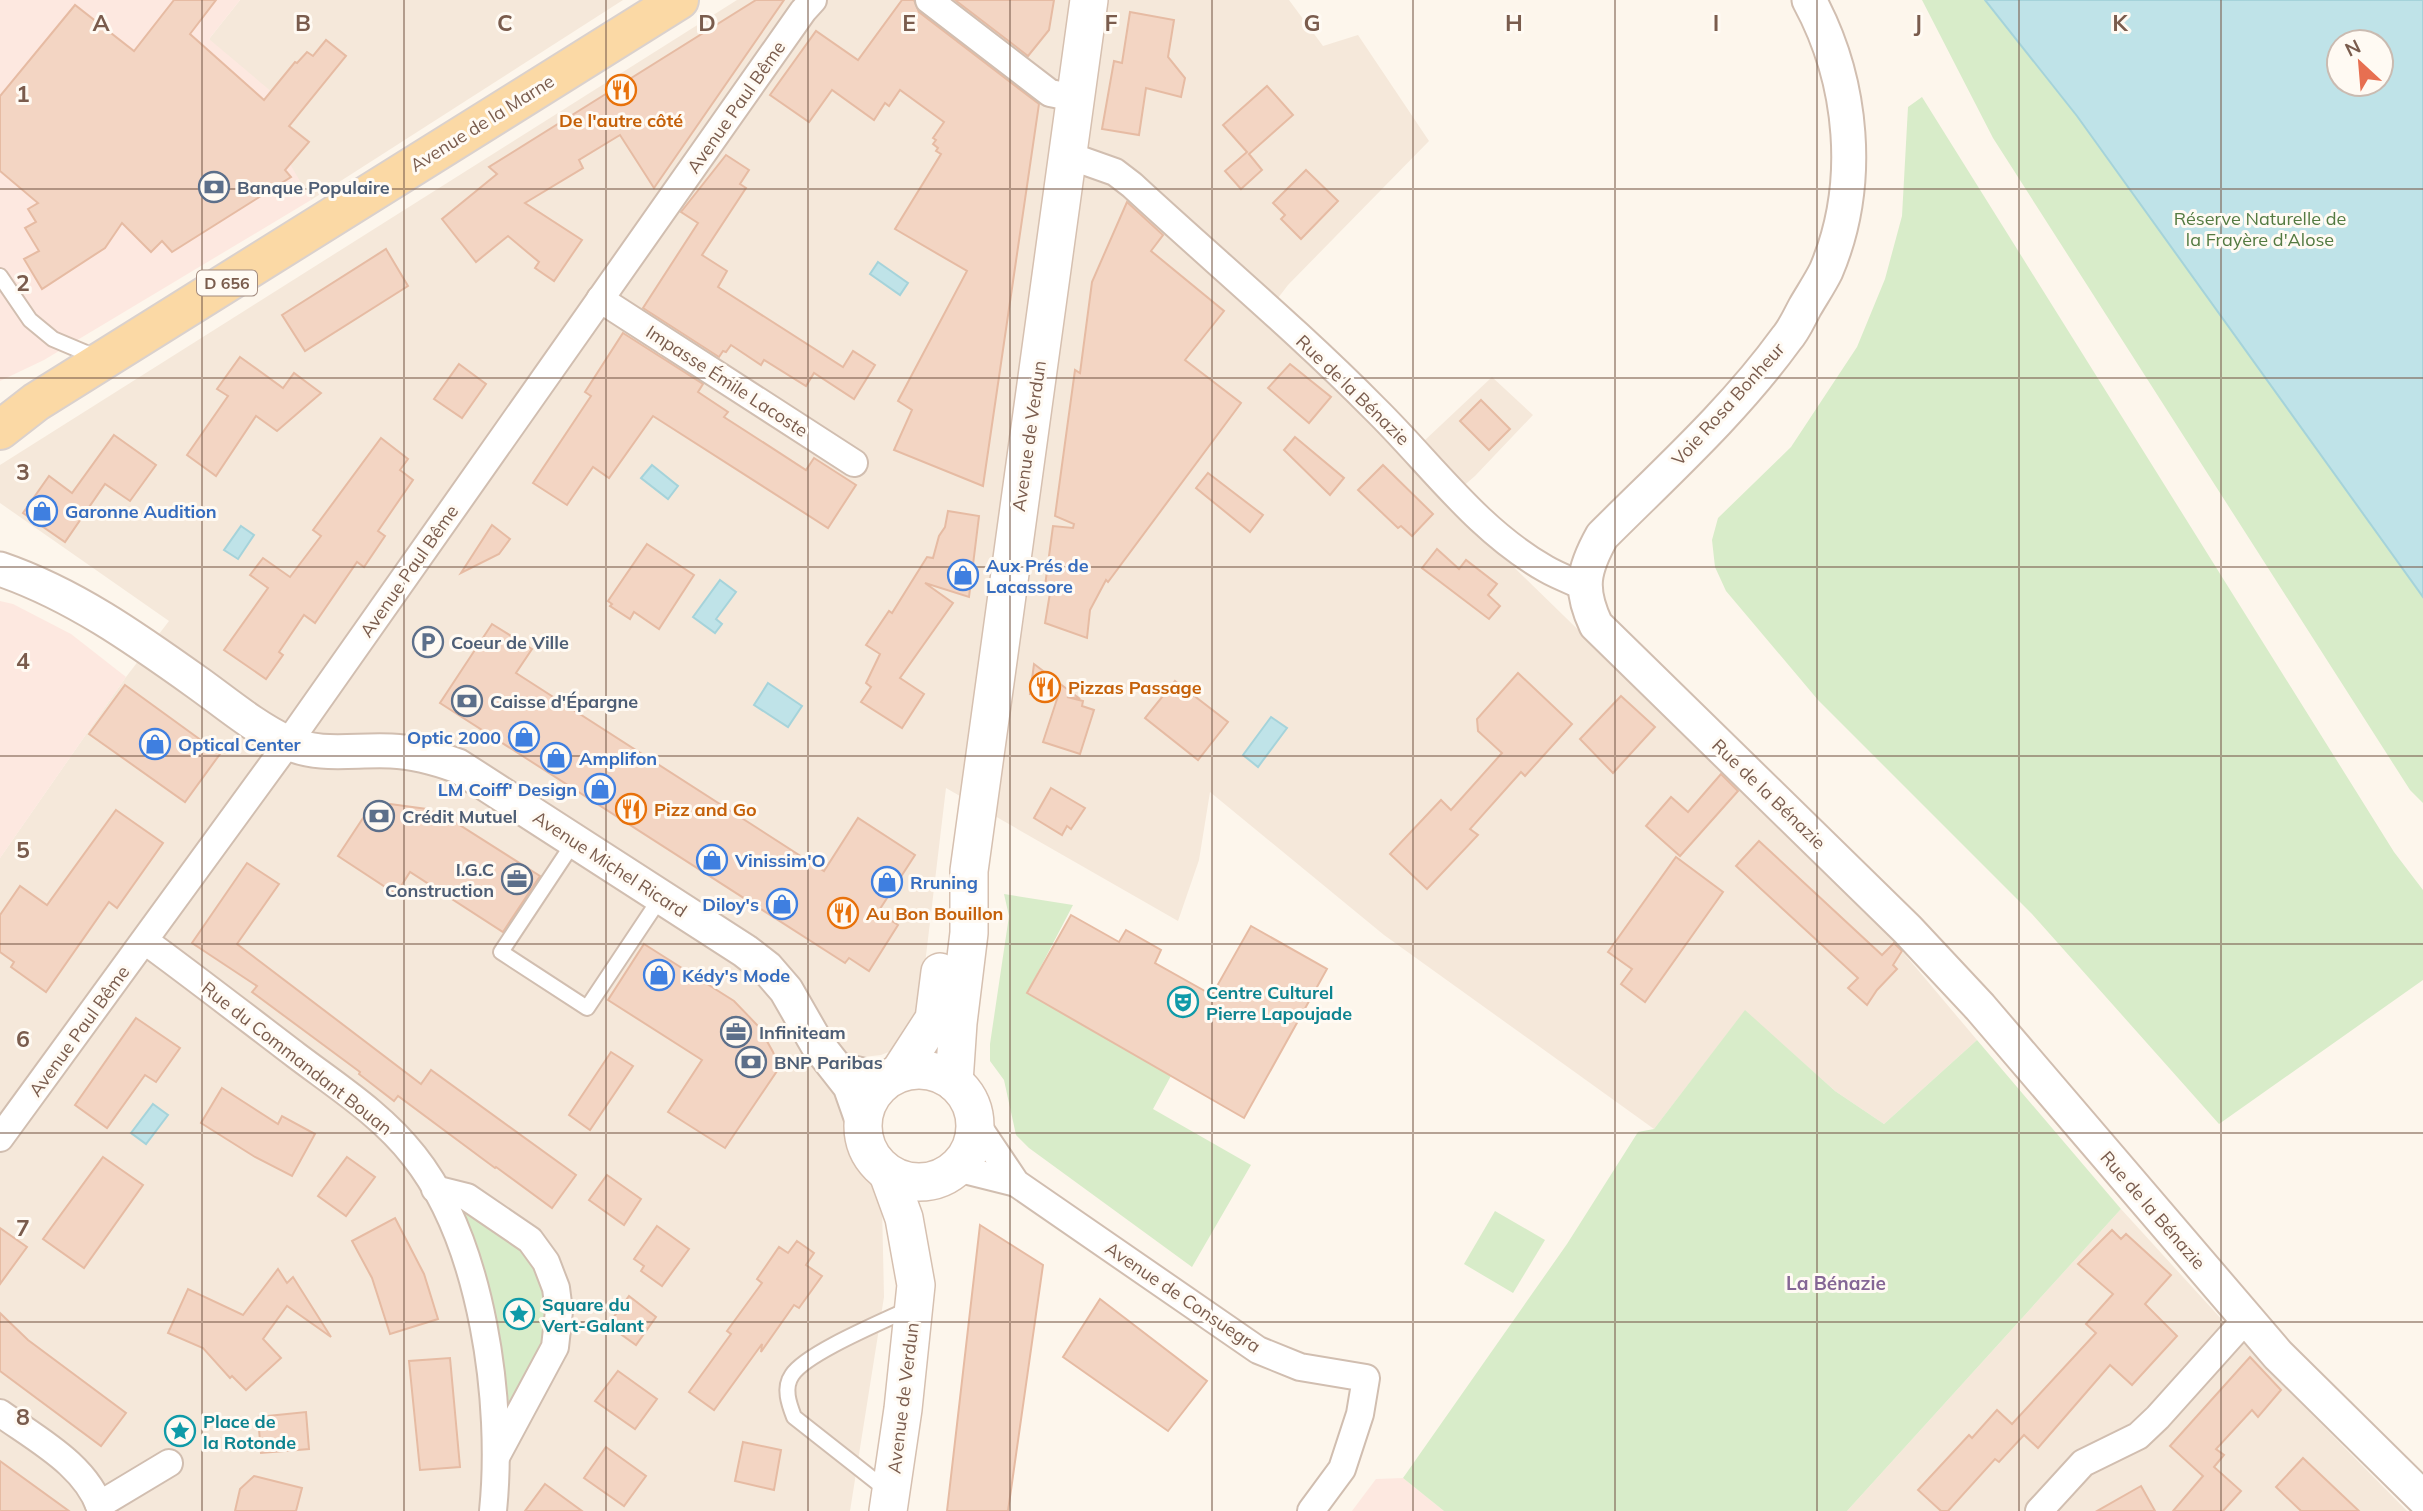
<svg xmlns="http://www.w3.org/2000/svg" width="2423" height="1511" font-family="Mulish,sans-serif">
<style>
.residential{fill:#f5e8da}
.commercial{fill:#fde8e0}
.green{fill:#d8ecc9;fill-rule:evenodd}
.water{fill:#bfe3e8;stroke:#a5d3da;stroke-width:2;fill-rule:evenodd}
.building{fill:#f3d5c3;stroke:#e6bba3;stroke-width:2}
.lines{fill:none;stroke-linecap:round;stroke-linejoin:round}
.service-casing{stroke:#d1beb0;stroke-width:18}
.minor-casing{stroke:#d1beb0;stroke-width:30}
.tertiary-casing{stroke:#d1beb0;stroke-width:37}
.secondary-casing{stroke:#d6c0b0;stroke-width:40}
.primary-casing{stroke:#dad1cd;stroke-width:42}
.service{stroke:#fff;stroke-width:14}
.minor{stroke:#fff;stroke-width:26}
.tertiary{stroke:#fff;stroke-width:33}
.secondary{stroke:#fff;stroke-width:37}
.primary{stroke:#fbd9a5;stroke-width:38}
.grid{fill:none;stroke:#7a5c4d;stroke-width:2;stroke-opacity:0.55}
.labels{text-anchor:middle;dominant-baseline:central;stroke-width:6;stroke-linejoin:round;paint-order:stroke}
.shield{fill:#fffaf3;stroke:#a28b7f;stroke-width:2}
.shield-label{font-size:16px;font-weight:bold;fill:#7a5c4d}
.street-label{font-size:18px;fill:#7a5c4d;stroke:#fffaf3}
.food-label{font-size:18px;font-weight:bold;fill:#c56008;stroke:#fffaf3;text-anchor:start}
.service-label{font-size:18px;font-weight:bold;fill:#4e5e75;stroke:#fffaf3;text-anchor:start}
.park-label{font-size:18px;fill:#537a41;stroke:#fffaf3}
.shop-label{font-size:18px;font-weight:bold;fill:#366cbe;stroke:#fffaf3;text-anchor:start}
.culture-label{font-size:18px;font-weight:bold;fill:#0d838f;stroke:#fffaf3;text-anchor:start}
.neighbourhood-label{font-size:19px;font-weight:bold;fill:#846695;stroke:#fffaf3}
.grid-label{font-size:23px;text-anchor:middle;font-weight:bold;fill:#7a5c4d;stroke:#fffaf3;stroke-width:6;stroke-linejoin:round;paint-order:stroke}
</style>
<rect width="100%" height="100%" fill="#fdf6ec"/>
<!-- residential -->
<g class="residential">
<polygon points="240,0 623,0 311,200 209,39"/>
<polygon points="737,0 1289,0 1323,46 1358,35 1429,141 1288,285 1265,315 1407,457 1492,377 1533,415 1475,476 1446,501 1875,919 1977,1040 1884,1124 1835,1091 1745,1011 1654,1129 1384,935 1210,792 1199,860 1178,921 946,788 917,1031 896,1049 881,1055 863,1057 838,1098 850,1145 860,1166 879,1193 882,1204 884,1297 850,1511 0,1511 0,858 126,677 169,621 0,503 0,465"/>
<polygon points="2121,1209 2267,1369 2407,1511 1847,1511"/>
</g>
<!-- commercial -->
<g class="commercial">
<polygon points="0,0 240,0 209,39 279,98 290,164 311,200 44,360 0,381"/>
<polygon points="0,601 13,604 71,634 126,677 0,858"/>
<polygon points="1403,1478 1444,1511 1352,1511 1376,1479"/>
</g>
<!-- green -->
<g class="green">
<path d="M1922,0H2423V803L2410,790L1993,138ZM2339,42H2381V84H2339Z"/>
<polygon points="1922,97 2394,852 2423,890 2423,980 2219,1124 2032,914 1818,700 1726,591 1715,567 1712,540 1718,518 1791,447 1857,347 1885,279 1902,216 1908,107"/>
<polygon points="1004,894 1073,905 1027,993 1172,1074 1153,1109 1251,1165 1192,1267 1029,1148 1016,1135 1004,1080 990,1061 990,1044 1009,916"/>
<polygon points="1745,1010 1835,1091 1884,1124 1977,1040 2121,1209 1847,1511 1444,1511 1403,1478 1567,1244 1638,1132 1654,1129"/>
<polygon points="457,1204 529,1252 545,1280 548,1336 507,1412"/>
<polygon points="1495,1211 1545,1240 1513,1293 1464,1264"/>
</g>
<!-- water -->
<g class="water">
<path d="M1985,0H2423V597L2077,116ZM2339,42H2381V84H2339Z"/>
<polygon points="878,262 908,283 900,295 870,274"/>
<polygon points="652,465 678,486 668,499 641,478"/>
<polygon points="241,526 254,535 238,559 224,550"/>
<polygon points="720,580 736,592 716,619 722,624 715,633 693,617"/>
<polygon points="768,683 802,706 788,727 754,705"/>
<polygon points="1271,717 1287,728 1258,767 1243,755"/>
<polygon points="153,1104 168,1115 146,1144 131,1133"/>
</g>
<!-- building -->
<g class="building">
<polygon points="174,0 216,0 190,34 264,100 295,62 297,63 307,52 313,56 326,40 346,56 289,126 309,142 285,170 291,177 172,252 162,241 151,252 122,223 105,248 42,289 24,259 39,251 25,228 36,222 28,209 38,203 0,171 0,96 75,5 134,51"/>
<polygon points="756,0 784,0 654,188 620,135 579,160 583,168 525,203 582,240 554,281 535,268 539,262 508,236 476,262 442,219 497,174 489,167"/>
<polygon points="902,0 914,0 919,12 1039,104 983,486 894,450 912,410 898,401 967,271 895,229 941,154 936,151 938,148 933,144 936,140 933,138 944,122 900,90 889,106 885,103 874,120 832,90 809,122 770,95 816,31 858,60"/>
<polygon points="955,0 1054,0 1049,30 1028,56"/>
<polygon points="1130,12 1174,20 1168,57 1185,78 1181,97 1146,88 1139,135 1102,129 1114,61 1122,63"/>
<polygon points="1267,86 1293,115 1249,154 1262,170 1241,189 1225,171 1247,152 1223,125"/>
<polygon points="726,155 749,170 740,184 746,188 702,255 727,271 718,287 843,367 853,351 875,365 854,399 814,373 806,386 764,360 761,365 731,345 726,352 723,351 719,357 643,308 698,223 681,212"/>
<polygon points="1306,170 1338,201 1301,239 1281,219 1285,215 1273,203"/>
<polygon points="1127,202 1163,235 1151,251 1224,311 1185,360 1241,403 1108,582 1106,580 1090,610 1087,638 1045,623 1051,587 1045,586 1053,526 1073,528 1074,524 1055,516 1075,370 1080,373 1092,282"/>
<polygon points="386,249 408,286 305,351 282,315"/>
<polygon points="623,333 703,384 698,392 728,412 724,417 806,470 814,458 856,485 828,528 653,416 609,478 593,467 567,505 533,483 591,396 585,392"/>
<polygon points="240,357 283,388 294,373 321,393 277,431 256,416 216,476 187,455 228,396 217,389"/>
<polygon points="459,364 486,384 462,418 434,399"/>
<polygon points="1290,364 1331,397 1309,423 1268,388"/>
<polygon points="1481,400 1510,429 1489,450 1460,421"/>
<polygon points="114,435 156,465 130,501 105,484 65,542 23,513 49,476 72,493"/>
<polygon points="1295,437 1344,478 1330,495 1284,450"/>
<polygon points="381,438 408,459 400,470 413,480 378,531 385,536 364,567 357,562 315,623 304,615 279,652 283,655 266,679 224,650 268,588 250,575 263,558 290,577 321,536 313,530"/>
<polygon points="1383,465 1433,514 1412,536 1401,526 1398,528 1358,490"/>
<polygon points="1208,473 1263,515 1250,532 1196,488"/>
<polygon points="948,511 979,516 969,597 925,583 953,603 900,678 924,694 902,728 861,702 871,687 866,683 880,654 866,645 889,611 892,613 927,557 933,558 939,536 945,527"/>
<polygon points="492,525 510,539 499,554 461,573"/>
<polygon points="647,544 694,575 659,629 634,612 630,619 610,606 612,604 608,601"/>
<polygon points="1437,549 1459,569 1466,560 1497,584 1488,595 1500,606 1489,619 1422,568"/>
<polygon points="492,624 532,649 516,673 824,871 858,818 915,855 878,912 898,925 869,971 849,958 845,963 440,703"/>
<polygon points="1034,664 1080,699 1067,697 1083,701 1082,706 1094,710 1080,754 1043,742 1058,696 1030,694"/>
<polygon points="1518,673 1572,724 1525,776 1521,772 1470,829 1478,835 1427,889 1390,854 1441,800 1451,810 1502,753 1478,731 1477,719"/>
<polygon points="1175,681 1228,722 1198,760 1145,718"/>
<polygon points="125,685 220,754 185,802 89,734"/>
<polygon points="1621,696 1655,727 1613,773 1580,739"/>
<polygon points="1721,774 1738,791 1680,856 1646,826 1671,797 1688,812"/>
<polygon points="1051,788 1085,808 1071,829 1067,826 1062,835 1034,818"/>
<polygon points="390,804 427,809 450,819 540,876 503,932 410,872 396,894 338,856 371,806"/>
<polygon points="116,810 163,843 117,908 109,902 46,992 11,967 14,962 0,952 0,915 20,886 47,905"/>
<polygon points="1759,841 1882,955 1894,943 1902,951 1893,965 1897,969 1877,990 1867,1005 1848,988 1858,978 1736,866"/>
<polygon points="1676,857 1723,892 1645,1002 1621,984 1632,969 1608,952"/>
<polygon points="247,863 279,884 237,944 421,1084 431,1070 576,1175 552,1208 496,1167 495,1168 398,1096 394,1101 359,1074 360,1072 252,992 257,986 192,943"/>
<polygon points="1071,915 1119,942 1126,930 1161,950 1155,963 1212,995 1251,926 1327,969 1244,1118 1027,993"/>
<polygon points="644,944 734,1001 759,1027 773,1052 779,1068 725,1148 668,1112 702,1060 608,1000"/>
<polygon points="136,1018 180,1048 156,1082 145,1075 107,1128 75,1105"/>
<polygon points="611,1052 633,1066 590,1130 569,1115"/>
<polygon points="222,1088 278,1124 282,1116 315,1134 292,1176 255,1157 201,1123"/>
<polygon points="103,1157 143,1185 84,1268 43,1239"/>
<polygon points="347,1157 375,1177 346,1216 318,1196"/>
<polygon points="607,1175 641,1199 624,1225 589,1200"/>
<polygon points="395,1218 424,1274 438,1319 390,1334 372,1278 352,1241"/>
<polygon points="980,1225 1043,1265 1008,1511 947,1511"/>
<polygon points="657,1226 689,1249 662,1286 641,1271 644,1266 634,1259"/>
<polygon points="0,1228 27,1247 0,1284"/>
<polygon points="2112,1230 2121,1239 2126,1234 2171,1275 2145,1304 2177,1336 2132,1385 2110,1365 2038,1448 2024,1435 1999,1462 1995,1459 1948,1511 1941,1511 1918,1490 1969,1435 1972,1438 1997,1410 2012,1424 2096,1333 2086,1324 2113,1294 2078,1264"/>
<polygon points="797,1241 814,1253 806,1265 822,1276 799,1308 794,1305 761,1352 762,1344 714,1410 689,1392 731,1334 727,1331 762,1283 757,1279 779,1247 788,1253"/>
<polygon points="278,1269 287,1283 293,1277 331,1337 287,1306 263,1339 281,1358 246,1390 232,1376 230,1378 203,1348 168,1333 188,1289 243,1315"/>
<polygon points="629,1296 656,1317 636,1345 608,1325"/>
<polygon points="1100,1299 1207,1381 1168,1431 1063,1357"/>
<polygon points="0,1313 28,1340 126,1413 101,1446 0,1371"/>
<polygon points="2250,1357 2281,1390 2258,1417 2252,1410 2216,1449 2224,1455 2214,1467 2241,1491 2223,1511 2173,1511 2203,1476 2170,1446"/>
<polygon points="450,1358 460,1467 420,1470 409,1361"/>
<polygon points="618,1371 657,1399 635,1429 595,1401"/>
<polygon points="306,1412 309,1449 261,1453 258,1417"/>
<polygon points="743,1442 781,1450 774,1490 735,1481"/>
<polygon points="606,1447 646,1476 624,1506 584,1478"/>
<polygon points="2303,1458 2359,1511 2301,1511 2276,1487"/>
<polygon points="0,1461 69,1511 0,1511"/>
<polygon points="254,1476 302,1488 296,1511 235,1511 240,1489"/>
<polygon points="545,1484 582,1511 525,1511"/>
<polygon points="2141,1486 2155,1511 2097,1511"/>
</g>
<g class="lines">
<!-- service casing -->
<g class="service-casing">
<g id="service">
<polyline points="0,276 30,320 53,339 98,358"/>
<polyline points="574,842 501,952 587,1008 661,897"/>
<path d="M888,1491L794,1417C789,1404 783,1388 792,1375C806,1353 884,1321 911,1308"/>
</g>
</g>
<!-- minor casing -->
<g class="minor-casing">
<g id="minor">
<polyline points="929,0 1050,93 1075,98"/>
<path d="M1067,155L1115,172L1132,185C1213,260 1298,331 1375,409C1430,463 1477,530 1546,569C1558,576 1572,581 1585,587"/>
<polyline points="600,299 854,463"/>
<path d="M145,941C197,979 247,1018 297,1056C338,1087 382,1115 414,1156C483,1243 504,1403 493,1511"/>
<polyline points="975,1122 1016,1183 1258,1350 1300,1367 1366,1378 1360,1414 1342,1469 1311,1511"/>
<polyline points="0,1138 288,743 803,11 813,0"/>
<polyline points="956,1168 1016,1183"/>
<polyline points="435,1189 467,1197 530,1240 546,1262 556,1288 559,1311 555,1347 497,1455"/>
<path d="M0,1413C36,1439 88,1466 101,1511"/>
<polyline points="99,1505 169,1463"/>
<polyline points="2039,1511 2083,1463 2138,1436 2158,1417 2246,1319"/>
</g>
</g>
<!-- tertiary casing -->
<g class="tertiary-casing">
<g id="tertiary">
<path d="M1809,0C1853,81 1863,184 1826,271C1820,283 1812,295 1805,307C1799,318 1794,330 1786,339C1733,412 1665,473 1602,536C1583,570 1579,589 1596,625L1907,929L1980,1007L2278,1355L2423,1498"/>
<path d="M0,569C73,594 135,638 198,683C226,703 254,727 286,742C320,758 355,749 391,751C415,752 436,758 458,766L745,951L767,968L786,990L817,1044L850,1086L862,1120"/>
<polyline points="840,1070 886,1080"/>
</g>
</g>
<!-- secondary casing -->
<g class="secondary-casing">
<g id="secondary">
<circle cx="919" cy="1126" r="56"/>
<polyline points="899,1073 934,1019 940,972"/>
<polyline points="954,1082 958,1023 969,933 969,871 1089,0"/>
<polyline points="888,1174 904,1218 916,1285 903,1409 888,1511"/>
</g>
</g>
<!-- primary casing -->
<g class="primary-casing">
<polyline id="primary" points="0,430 36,402 679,0"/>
</g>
<!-- service -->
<use href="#service" class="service"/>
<!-- minor -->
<use href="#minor" class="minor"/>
<!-- tertiary -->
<use href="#tertiary" class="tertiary"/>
<!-- secondary -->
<use href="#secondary" class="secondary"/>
<!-- primary -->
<use href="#primary" class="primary"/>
</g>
<!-- grid -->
<path class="grid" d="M202,0V1511M404,0V1511M606,0V1511M808,0V1511M1010,0V1511M1212,0V1511M1413,0V1511M1615,0V1511M1817,0V1511M2019,0V1511M2221,0V1511M0,189H2423M0,378H2423M0,567H2423M0,756H2423M0,944H2423M0,1133H2423M0,1322H2423"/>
<!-- icons -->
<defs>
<g id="restaurant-ring" transform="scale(1.575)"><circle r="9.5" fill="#fffaf3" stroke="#e8710a" stroke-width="1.5"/><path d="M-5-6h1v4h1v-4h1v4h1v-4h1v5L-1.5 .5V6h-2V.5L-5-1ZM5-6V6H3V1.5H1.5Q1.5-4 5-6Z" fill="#e8710a"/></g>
<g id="bank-ring" transform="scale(1.575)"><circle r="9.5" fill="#fffaf3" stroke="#5c6f8a" stroke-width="1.5"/><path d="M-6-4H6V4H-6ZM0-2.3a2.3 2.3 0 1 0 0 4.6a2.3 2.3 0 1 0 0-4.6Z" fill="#5c6f8a"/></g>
<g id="shop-ring" transform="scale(1.575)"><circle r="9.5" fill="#fffaf3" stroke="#3f7fe0" stroke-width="1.5"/><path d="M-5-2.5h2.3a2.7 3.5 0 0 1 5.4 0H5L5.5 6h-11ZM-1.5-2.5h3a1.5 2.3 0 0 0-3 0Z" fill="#3f7fe0"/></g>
<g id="parking-ring" transform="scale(1.575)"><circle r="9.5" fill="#fffaf3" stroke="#5c6f8a" stroke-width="1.5"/><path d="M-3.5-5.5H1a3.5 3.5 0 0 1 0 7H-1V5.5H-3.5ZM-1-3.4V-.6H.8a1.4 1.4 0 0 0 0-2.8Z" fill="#5c6f8a"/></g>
<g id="office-ring" transform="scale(1.575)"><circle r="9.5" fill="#fffaf3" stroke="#5c6f8a" stroke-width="1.5"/><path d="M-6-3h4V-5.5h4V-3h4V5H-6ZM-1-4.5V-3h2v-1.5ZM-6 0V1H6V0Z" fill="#5c6f8a"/></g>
<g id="theatre-ring" transform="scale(1.575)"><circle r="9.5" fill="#fffaf3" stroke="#0f9aa8" stroke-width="1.5"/><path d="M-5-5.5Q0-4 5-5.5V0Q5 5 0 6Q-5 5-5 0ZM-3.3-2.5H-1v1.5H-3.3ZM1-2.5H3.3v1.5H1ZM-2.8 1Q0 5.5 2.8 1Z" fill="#0f9aa8"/></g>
<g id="sight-ring" transform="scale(1.575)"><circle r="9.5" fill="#fffaf3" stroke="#0f9aa8" stroke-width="1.5"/><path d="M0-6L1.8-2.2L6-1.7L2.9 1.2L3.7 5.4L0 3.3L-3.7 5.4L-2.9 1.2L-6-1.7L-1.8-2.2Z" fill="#0f9aa8"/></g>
</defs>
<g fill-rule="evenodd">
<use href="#restaurant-ring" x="621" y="90"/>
<use href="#bank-ring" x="214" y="187"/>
<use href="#shop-ring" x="42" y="511"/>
<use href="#shop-ring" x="963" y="575"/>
<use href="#parking-ring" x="428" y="642"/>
<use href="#restaurant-ring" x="1045" y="687"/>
<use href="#bank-ring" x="467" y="701"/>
<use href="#shop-ring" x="524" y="737"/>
<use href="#shop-ring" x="155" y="744"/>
<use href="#shop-ring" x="556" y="758"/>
<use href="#shop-ring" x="600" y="789"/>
<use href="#restaurant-ring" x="631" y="809"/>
<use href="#bank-ring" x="379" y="816"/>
<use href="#shop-ring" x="712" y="860"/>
<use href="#office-ring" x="517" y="879"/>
<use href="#shop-ring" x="887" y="882"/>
<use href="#shop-ring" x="782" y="904"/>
<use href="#restaurant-ring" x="843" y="913"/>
<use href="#shop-ring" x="659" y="975"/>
<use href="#theatre-ring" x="1183" y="1002"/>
<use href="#office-ring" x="736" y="1032"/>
<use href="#bank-ring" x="751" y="1062"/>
<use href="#sight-ring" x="519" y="1314"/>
<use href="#sight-ring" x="180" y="1431"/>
</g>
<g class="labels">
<!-- shield labels -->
<rect class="shield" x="197" y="270.5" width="60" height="25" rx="5"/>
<g class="shield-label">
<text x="227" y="283">D 656</text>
</g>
<!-- street labels -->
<g class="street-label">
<text transform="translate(736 107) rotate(-55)">Avenue Paul Bême</text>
<text transform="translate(482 123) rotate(-32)">Avenue de la Marne</text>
<text transform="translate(727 381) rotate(33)">Impasse Émile Lacoste</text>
<text transform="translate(1353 390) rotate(44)">Rue de la Bénazie</text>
<text transform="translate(1728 404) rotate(-48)">Voie Rosa Bonheur</text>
<text transform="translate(1029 436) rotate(-82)">Avenue de Verdun</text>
<text transform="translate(409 571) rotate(-55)">Avenue Paul Bême</text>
<text transform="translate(1769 794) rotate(44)">Rue de la Bénazie</text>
<text transform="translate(610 864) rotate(33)">Avenue Michel Ricard</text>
<text transform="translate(79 1031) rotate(-54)">Avenue Paul Bême</text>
<text transform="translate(297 1058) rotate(38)">Rue du Commandant Bouan</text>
<text transform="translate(2153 1210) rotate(49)">Rue de la Bénazie</text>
<text transform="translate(1183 1297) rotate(34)">Avenue de Consuegra</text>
<text transform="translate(903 1398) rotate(-83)">Avenue de Verdun</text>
</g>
<!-- food labels -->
<g class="food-label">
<text x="621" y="120" text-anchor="middle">De l'autre côté</text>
<text x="1068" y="687">Pizzas Passage</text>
<text x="654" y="809">Pizz and Go</text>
<text x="866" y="913">Au Bon Bouillon</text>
</g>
<!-- service labels -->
<g class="service-label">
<text x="237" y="187">Banque Populaire</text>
<text x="451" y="642">Coeur de Ville</text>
<text x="490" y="701">Caisse d'Épargne</text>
<text x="402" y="816">Crédit Mutuel</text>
<text x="494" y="869" text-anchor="end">I.G.C<tspan x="494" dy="21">Construction</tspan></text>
<text x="759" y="1032">Infiniteam</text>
<text x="774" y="1062">BNP Paribas</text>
</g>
<!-- park labels -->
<g class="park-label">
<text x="2260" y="218">Réserve Naturelle de<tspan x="2260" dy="21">la Frayère d'Alose</tspan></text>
</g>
<!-- shop labels -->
<g class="shop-label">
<text x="65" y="511">Garonne Audition</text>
<text x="986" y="565">Aux Prés de<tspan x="986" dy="21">Lacassore</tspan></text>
<text x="501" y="737" text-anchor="end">Optic 2000</text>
<text x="178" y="744">Optical Center</text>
<text x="579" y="758">Amplifon</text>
<text x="577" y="789" text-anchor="end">LM Coiff' Design</text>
<text x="735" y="860">Vinissim'O</text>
<text x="910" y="882">Rruning</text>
<text x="759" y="904" text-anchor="end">Diloy's</text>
<text x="682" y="975">Kédy's Mode</text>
</g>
<!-- culture labels -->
<g class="culture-label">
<text x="1206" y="992">Centre Culturel<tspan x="1206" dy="21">Pierre Lapoujade</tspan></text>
<text x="542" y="1304">Square du<tspan x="542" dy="21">Vert-Galant</tspan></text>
<text x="203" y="1421">Place de<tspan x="203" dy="21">la Rotonde</tspan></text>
</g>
<!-- neighbourhood labels -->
<g class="neighbourhood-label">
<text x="1836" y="1283">La Bénazie</text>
</g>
</g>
<g class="grid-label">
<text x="101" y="31">A</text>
<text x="303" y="31">B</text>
<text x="505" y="31">C</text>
<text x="707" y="31">D</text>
<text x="909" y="31">E</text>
<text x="1111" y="31">F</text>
<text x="1312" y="31">G</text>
<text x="1514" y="31">H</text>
<text x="1716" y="31">I</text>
<text x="1918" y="31">J</text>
<text x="2120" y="31">K</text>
<text x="23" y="102">1</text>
<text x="23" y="291">2</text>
<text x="23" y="480">3</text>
<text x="23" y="669">4</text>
<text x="23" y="858">5</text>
<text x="23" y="1047">6</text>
<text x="23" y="1236">7</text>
<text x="23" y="1425">8</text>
</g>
<!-- north arrow -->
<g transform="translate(2360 63) rotate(334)"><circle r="33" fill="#fffaf3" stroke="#cabbb1" stroke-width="2"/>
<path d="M0-5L12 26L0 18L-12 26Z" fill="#e76f51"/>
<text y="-10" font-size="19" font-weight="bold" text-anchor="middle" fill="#7a5c4d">N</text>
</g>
</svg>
